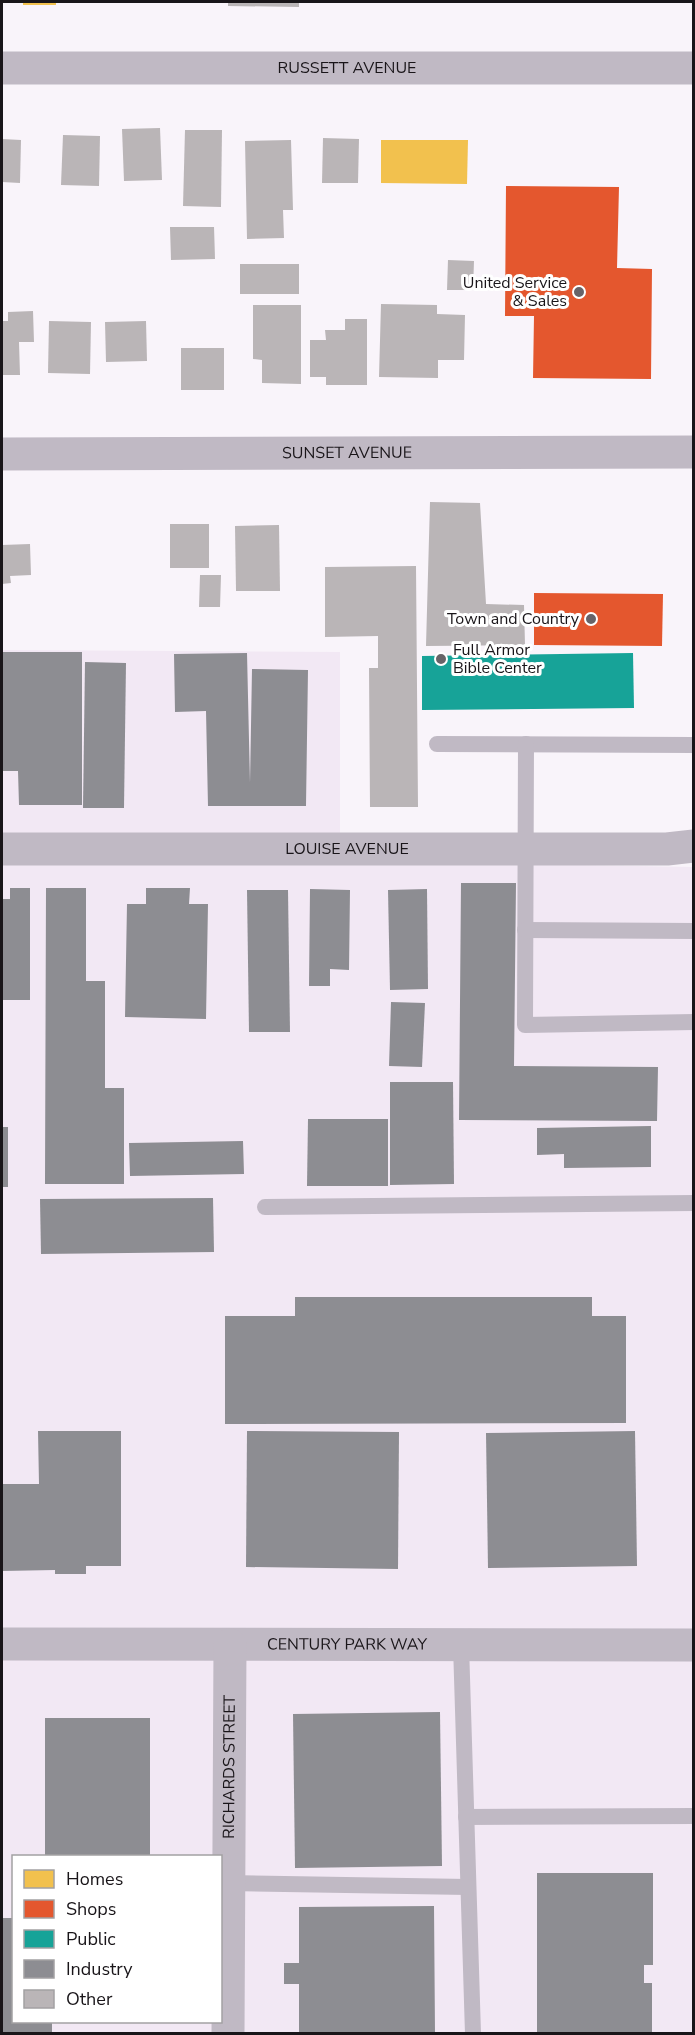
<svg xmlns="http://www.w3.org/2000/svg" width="695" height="2035" font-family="'Nunito Sans',sans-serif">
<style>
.built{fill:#f2e8f4;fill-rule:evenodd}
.homes{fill:#f2c14e}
.shops{fill:#e4572e}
.public{fill:#17a398}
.industry{fill:#8d8d92}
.building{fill:#bab5b7}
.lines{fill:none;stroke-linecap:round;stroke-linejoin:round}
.service{stroke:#c0b9c4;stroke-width:16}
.minor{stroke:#c0b9c4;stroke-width:33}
.poi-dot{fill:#676368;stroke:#fff;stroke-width:2}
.labels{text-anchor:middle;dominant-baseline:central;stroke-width:6;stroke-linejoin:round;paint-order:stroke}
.street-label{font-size:16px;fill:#191519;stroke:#fff}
.poi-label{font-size:16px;fill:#191519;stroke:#fff;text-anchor:end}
</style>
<rect width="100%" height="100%" fill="#f9f4fa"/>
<!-- built -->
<path class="built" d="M2,650L340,652V861L693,867V2033L2,2034ZM14,1856H220V2022H14Z"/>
<!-- homes -->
<g class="homes">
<rect x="23" y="2" width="33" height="3"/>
<polygon points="381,140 468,140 467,184 381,183"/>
</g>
<!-- shops -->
<g class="shops">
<polygon points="506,186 619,187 617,268 652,269 651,379 533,378 534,316 505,316"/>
<polygon points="534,593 663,594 662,646 534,645"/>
</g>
<!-- public -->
<polygon class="public" points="633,653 634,708 422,710 422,656"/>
<!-- industry -->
<g class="industry">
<polygon points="2,652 82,652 82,805 19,805 18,771 2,771"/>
<polygon points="247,653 250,783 252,669 308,670 306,806 208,806 206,711 175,712 174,654"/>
<polygon points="85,662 126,663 124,808 83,808"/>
<polygon points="461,883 516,883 514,1066 658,1067 657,1121 459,1120"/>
<polygon points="10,888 30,888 30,1000 2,1000 2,899 10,899"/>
<polygon points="46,888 86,888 86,981 105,981 105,1088 124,1088 124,1184 45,1184"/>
<polygon points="146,888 190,888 189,904 208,904 206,1019 125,1017 127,904 146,904"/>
<polygon points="310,889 350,890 349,970 330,969 330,986 309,986"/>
<polygon points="427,889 428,989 390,990 388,890"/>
<polygon points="247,890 288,890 290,1032 249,1032"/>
<polygon points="391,1002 425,1003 422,1067 389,1066"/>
<polygon points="390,1082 453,1082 454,1184 390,1185"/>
<polygon points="308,1119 388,1119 388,1186 307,1186"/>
<polygon points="651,1126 651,1167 564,1168 564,1154 537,1155 537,1128"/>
<rect x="2" y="1127" width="6" height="60"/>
<polygon points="243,1141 244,1174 130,1176 129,1143"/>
<polygon points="213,1198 214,1252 41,1254 40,1199"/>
<polygon points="295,1297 592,1297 592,1316 626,1316 626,1423 225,1424 225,1316 295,1316"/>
<polygon points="38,1431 121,1431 121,1566 86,1566 86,1574 55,1574 55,1570 2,1571 2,1484 39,1484"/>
<polygon points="247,1431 399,1432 398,1569 246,1567"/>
<polygon points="635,1431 637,1566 488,1568 486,1433"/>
<polygon points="440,1712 442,1866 295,1868 293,1714"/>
<rect x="45" y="1718" width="105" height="138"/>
<polygon points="537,1873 653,1873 653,1965 644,1965 644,1983 652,1983 652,2034 537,2034"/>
<polygon points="434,1906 435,2034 299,2034 299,1984 284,1984 284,1963 299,1963 299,1907"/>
<polygon points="2,1918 14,1918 14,2022 52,2022 52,2032 2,2032"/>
</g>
<!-- building -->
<g class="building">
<polygon points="228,2 299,2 299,7 228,6"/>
<polygon points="160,128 162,180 124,181 122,129"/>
<polygon points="185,130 222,130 221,207 183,206"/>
<polygon points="63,135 100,136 99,186 61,185"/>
<polygon points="323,138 359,139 358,183 322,183"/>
<polygon points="2,139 21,140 20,183 2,182"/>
<polygon points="291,140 293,210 283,210 284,238 247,239 245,141"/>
<polygon points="170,227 214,227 215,259 171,260"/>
<polygon points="448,260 474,261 473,290 447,290"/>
<rect x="240" y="264" width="59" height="30"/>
<polygon points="381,304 437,305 437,314 465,315 464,360 438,360 438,378 379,377"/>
<polygon points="253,305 301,305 301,384 262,383 262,360 253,359"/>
<polygon points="33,311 34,342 19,342 20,375 2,375 2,321 8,321 8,312"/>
<polygon points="345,319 367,319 367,385 326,385 326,377 310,377 310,340 326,340 325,330 345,330"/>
<polygon points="49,321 91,322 90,374 48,373"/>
<polygon points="146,321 147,361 106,362 105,322"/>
<rect x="181" y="348" width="43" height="42"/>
<polygon points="430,502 480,503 486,604 524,605 525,645 426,646"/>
<rect x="170" y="524" width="39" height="44"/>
<polygon points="279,525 280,591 236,591 235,526"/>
<polygon points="30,544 31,575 10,576 11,583 2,584 2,545"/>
<polygon points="416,566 418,807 370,807 369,668 378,668 378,636 325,637 325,567"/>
<polygon points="200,575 221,575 220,607 199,607"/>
</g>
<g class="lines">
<!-- service -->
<g class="service">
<polyline points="437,744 694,745"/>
<polyline points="526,744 525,1025 694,1022"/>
<polyline points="525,930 694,931"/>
<polyline points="265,1207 694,1203"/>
<polyline points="461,1645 473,2034"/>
<polyline points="466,1817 694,1816"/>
<polyline points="229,1883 468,1887"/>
</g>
<!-- minor -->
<g class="minor">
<path id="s1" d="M2,68H694"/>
<path id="s2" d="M2,454L694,452"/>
<path id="s3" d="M2,849H667L694,846"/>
<path id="s4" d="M2,1644L694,1645"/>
<path id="s5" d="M228,2034L230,1645"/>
</g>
</g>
<!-- markers -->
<g class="poi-dot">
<circle cx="579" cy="292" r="6"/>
<circle cx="591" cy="619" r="6"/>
<circle cx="441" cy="659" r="6"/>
</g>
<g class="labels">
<!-- street labels -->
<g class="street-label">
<text stroke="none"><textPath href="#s1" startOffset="345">RUSSETT AVENUE</textPath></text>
<text stroke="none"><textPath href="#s2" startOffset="345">SUNSET AVENUE</textPath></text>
<text stroke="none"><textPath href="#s3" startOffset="345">LOUISE AVENUE</textPath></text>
<text stroke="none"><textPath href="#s4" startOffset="345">CENTURY PARK WAY</textPath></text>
<text stroke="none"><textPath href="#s5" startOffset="267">RICHARDS STREET</textPath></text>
</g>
<!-- poi labels -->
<g class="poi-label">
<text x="567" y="283">United Service<tspan x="567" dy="18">&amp; Sales</tspan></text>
<text x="579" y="619">Town and Country</text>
<text x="453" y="650" text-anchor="start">Full Armor<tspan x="453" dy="18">Bible Center</tspan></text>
</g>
</g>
<!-- border -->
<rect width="695" height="2035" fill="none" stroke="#191519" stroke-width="6"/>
<!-- legend -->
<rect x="12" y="1855" width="210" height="168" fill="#ffffff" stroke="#a3a1a3" stroke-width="1.5"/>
<rect x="24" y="1870" width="30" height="18" fill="#f2c14e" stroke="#a3a1a3" stroke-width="1.5"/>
<text x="66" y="1885" font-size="18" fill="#191519">Homes</text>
<rect x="24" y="1900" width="30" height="18" fill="#e4572e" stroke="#a3a1a3" stroke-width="1.5"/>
<text x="66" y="1915" font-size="18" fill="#191519">Shops</text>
<rect x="24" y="1930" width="30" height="18" fill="#17a398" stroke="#a3a1a3" stroke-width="1.5"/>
<text x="66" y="1945" font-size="18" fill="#191519">Public</text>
<rect x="24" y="1960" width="30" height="18" fill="#8d8d92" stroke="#a3a1a3" stroke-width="1.5"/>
<text x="66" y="1975" font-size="18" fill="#191519">Industry</text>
<rect x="24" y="1990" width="30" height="18" fill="#bab5b7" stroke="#a3a1a3" stroke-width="1.5"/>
<text x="66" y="2005" font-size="18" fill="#191519">Other</text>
</svg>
